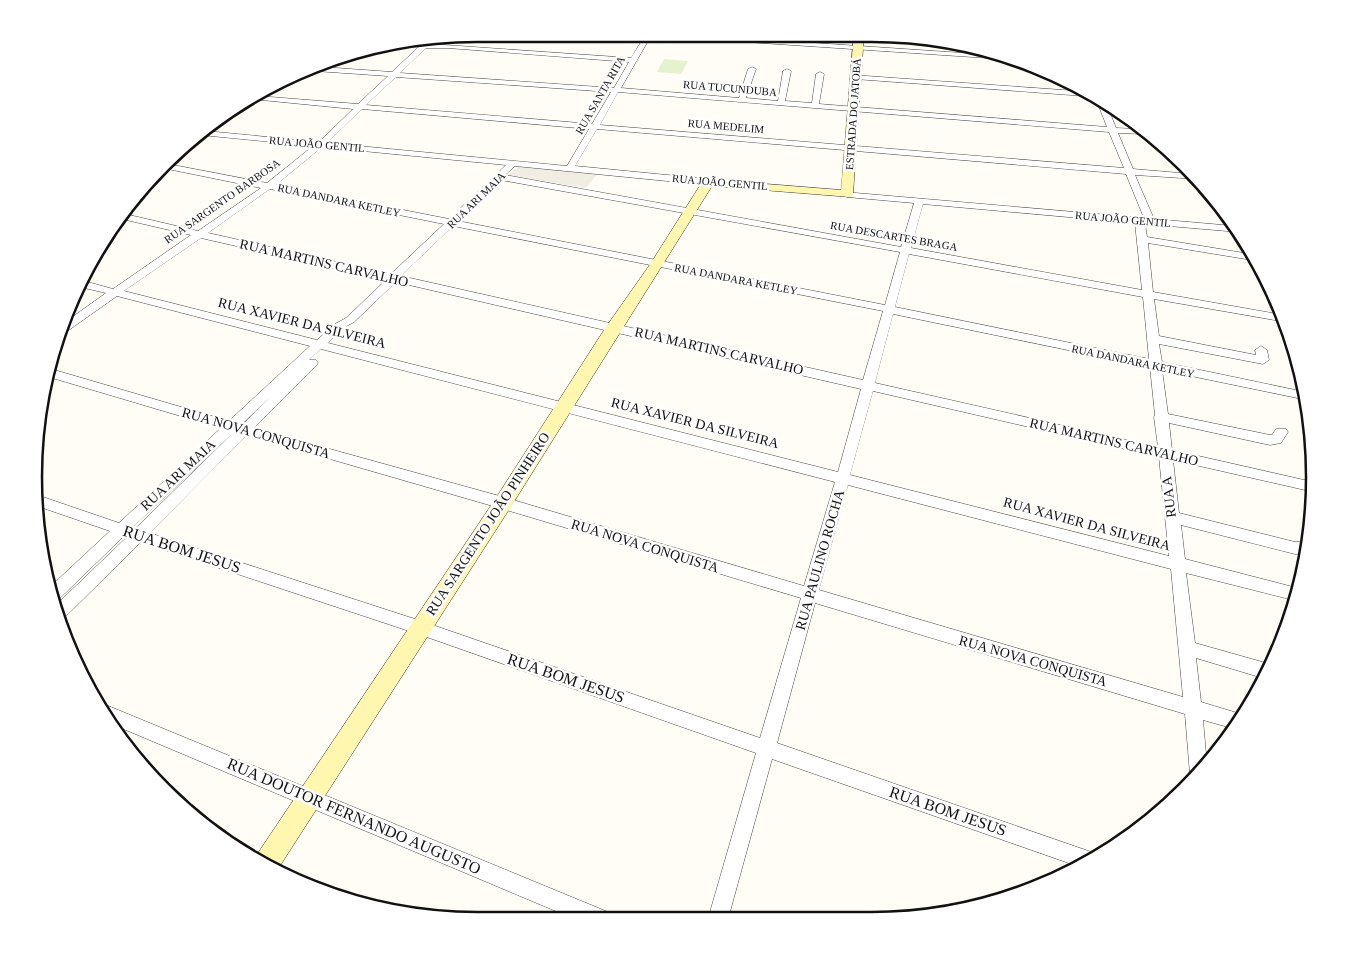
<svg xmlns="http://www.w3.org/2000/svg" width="1349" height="955" font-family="'Times New Roman',serif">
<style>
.pitch{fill:#e6f2cf}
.plaza{fill:#f1ede2}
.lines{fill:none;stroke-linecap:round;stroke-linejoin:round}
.street-casing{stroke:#444;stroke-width:1}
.secondary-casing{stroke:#333;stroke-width:1}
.street{fill:#fff;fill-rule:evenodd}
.secondary{fill:#fff6b0;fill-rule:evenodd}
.labels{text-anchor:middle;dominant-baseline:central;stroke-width:5;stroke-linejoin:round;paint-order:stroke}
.far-street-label{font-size:11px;fill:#111;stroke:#fff}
.street-label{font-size:14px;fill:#111;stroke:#fff}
.near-street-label{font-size:16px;fill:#111;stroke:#fff}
.rim{fill:none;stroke:#111;stroke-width:2.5}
</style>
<rect width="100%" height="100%" fill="#fffdf5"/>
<!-- pitch -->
<polygon class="pitch" points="664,59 688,61 681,74 657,72"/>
<!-- plaza -->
<polygon class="plaza" points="520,166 597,174 586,188 508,175"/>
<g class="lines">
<!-- street casing -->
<g class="street-casing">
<g id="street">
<polygon points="496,34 516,34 513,36 454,42 451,40 454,38"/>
<path d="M646,34H652L621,88L739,98L748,69L752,67L756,69L746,98L778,101L783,71L787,69L791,71L785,101L812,103L816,74L820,72L824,74L819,104L1107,127L1096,99L1098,97L1106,103L1116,128L1137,129L1143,134L1118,133L1133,169L1192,174L1198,179L1135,175L1154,219L1234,226L1239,232L1145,224L1147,237L1256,255L1258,261L1148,243L1153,292L1283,315L1286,322L1154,299L1159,336L1256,355L1255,350L1261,346L1267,350L1269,360L1263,364L1159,344L1162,362L1305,392L1307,400L1162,370L1168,414L1270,435H1272L1276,429H1286L1288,432L1281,443L1270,445L1169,423L1172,450L1313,482L1314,492L1173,460L1179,513L1295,542L1309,541L1307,553L1295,554L1181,525L1185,559L1301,589L1297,601L1186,573L1195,643L1273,665L1266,679L1196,658L1201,702L1244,715L1235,729L1203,720L1207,765L1193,781L1190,774L1185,714L815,603L777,743L1097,854L1098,855L1080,867L772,759L728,919H708L756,753L421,635L141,542L65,617L61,618L56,605L127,537L124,536L59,599L55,600L50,587L110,531L40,507V496L119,523L221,428L49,377L51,369L229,421L310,346L117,296L66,332H61L64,323L106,293L80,287L84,281L113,289L191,235L122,219L125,214L198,231L261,188L163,168L168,164L267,183L313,146L201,135L206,131L319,142L353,109L251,99L258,96L358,104L388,76L315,71L322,67L392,72L425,41L433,40L430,44L631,58ZM426,48H448L629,62L614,88L400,73ZM396,77L611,92L592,124L366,105ZM618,92L1109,132L1124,168L600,125ZM362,109L589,129L567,166L327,143ZM597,129L1126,174L1144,218L844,192V196L847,197L914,203L901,247L505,175L515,166L708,185L713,182L708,179L575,166ZM322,147L506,165L449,219L276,185ZM501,180L900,252L885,305L458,221ZM270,189L444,224L391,274L208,233ZM923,204L1135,223L1142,290L911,248ZM453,226L883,311L863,380L401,276ZM201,238L386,280L346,318L335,324L317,340L124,291ZM909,254L1143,297L1149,359L895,307ZM396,282L861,389L838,472L328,343L343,328L354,322ZM893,314L1150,367L1155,415L1154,417L1158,447L875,383ZM321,349L835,482L804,586L503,497L254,428L316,366L318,363L316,360H309ZM873,391L1159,457L1169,556L850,475ZM270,397L242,425H241ZM234,432L136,528L133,527ZM247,435L503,509L801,598L760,738L421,621L150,533ZM848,485L1171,569L1183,697L819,590Z"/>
<polygon points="653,34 681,34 993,55 1003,59 656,36"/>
<polygon points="852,75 1091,92 1098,97 855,79 851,77"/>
<polygon points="106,705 608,912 611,919 577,920 114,725 101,706"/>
</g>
</g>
<!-- secondary casing -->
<g class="secondary-casing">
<polygon id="secondary" points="854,34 864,34 853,194 851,197 712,186 510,508 276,872 254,859 496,498 606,327 651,263 704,179 841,190"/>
</g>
<!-- street -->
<use href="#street" class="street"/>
<!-- secondary -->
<use href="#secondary" class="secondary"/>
</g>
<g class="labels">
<!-- far-street labels -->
<g class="far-street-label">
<text transform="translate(730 88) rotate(5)">RUA TUCUNDUBA</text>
<text transform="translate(600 95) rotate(-60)">RUA SANTA RITA</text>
<text transform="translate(853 114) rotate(-86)">ESTRADA DO JATOBÁ</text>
<text transform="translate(726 126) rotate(5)">RUA MEDELIM</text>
<text transform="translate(317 144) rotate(5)">RUA JOÃO GENTIL</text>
<text transform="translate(720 182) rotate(5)">RUA JOÃO GENTIL</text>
<text transform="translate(339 200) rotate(12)">RUA DANDARA KETLEY</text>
<text transform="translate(476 200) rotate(-44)">RUA ARI MAIA</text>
<text transform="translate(222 201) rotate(-35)">RUA SARGENTO BARBOSA</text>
<text transform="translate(1123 219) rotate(5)">RUA JOÃO GENTIL</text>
<text transform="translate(894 236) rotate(10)">RUA DESCARTES BRAGA</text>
<text transform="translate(736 279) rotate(11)">RUA DANDARA KETLEY</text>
<text transform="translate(1133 361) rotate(12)">RUA DANDARA KETLEY</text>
</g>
<!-- street labels -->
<g class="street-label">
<text transform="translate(324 263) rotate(13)">RUA MARTINS CARVALHO</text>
<text transform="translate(302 323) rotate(14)">RUA XAVIER DA SILVEIRA</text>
<text transform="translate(719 351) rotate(13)">RUA MARTINS CARVALHO</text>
<text transform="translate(695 423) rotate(14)">RUA XAVIER DA SILVEIRA</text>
<text transform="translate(256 433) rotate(16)">RUA NOVA CONQUISTA</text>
<text transform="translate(1114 442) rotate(13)">RUA MARTINS CARVALHO</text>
<text transform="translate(178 475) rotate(-43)">RUA ARI MAIA</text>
<text transform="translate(1169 497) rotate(-97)">RUA A</text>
<text transform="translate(488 524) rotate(-57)">RUA SARGENTO JOÃO PINHEIRO</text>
<text transform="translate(1087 524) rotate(15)">RUA XAVIER DA SILVEIRA</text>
<text transform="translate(645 546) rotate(17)">RUA NOVA CONQUISTA</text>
<text transform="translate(820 560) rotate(-74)">RUA PAULINO ROCHA</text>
<text transform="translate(1033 661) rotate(16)">RUA NOVA CONQUISTA</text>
</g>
<!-- near-street labels -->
<g class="near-street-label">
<text transform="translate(182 549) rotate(18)">RUA BOM JESUS</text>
<text transform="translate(566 678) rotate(19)">RUA BOM JESUS</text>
<text transform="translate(948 811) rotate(19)">RUA BOM JESUS</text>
<text transform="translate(354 816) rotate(23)">RUA DOUTOR FERNANDO AUGUSTO</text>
</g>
</g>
<!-- crop -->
<path d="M0 0H1349V955H0ZM477 42H871A435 435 0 0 1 1306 477V477A435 435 0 0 1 871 912H477A435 435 0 0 1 42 477V477A435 435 0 0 1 477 42Z" fill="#fff" fill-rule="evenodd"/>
<path class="rim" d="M477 42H871A435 435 0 0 1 1306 477V477A435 435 0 0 1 871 912H477A435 435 0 0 1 42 477V477A435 435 0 0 1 477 42Z"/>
</svg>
